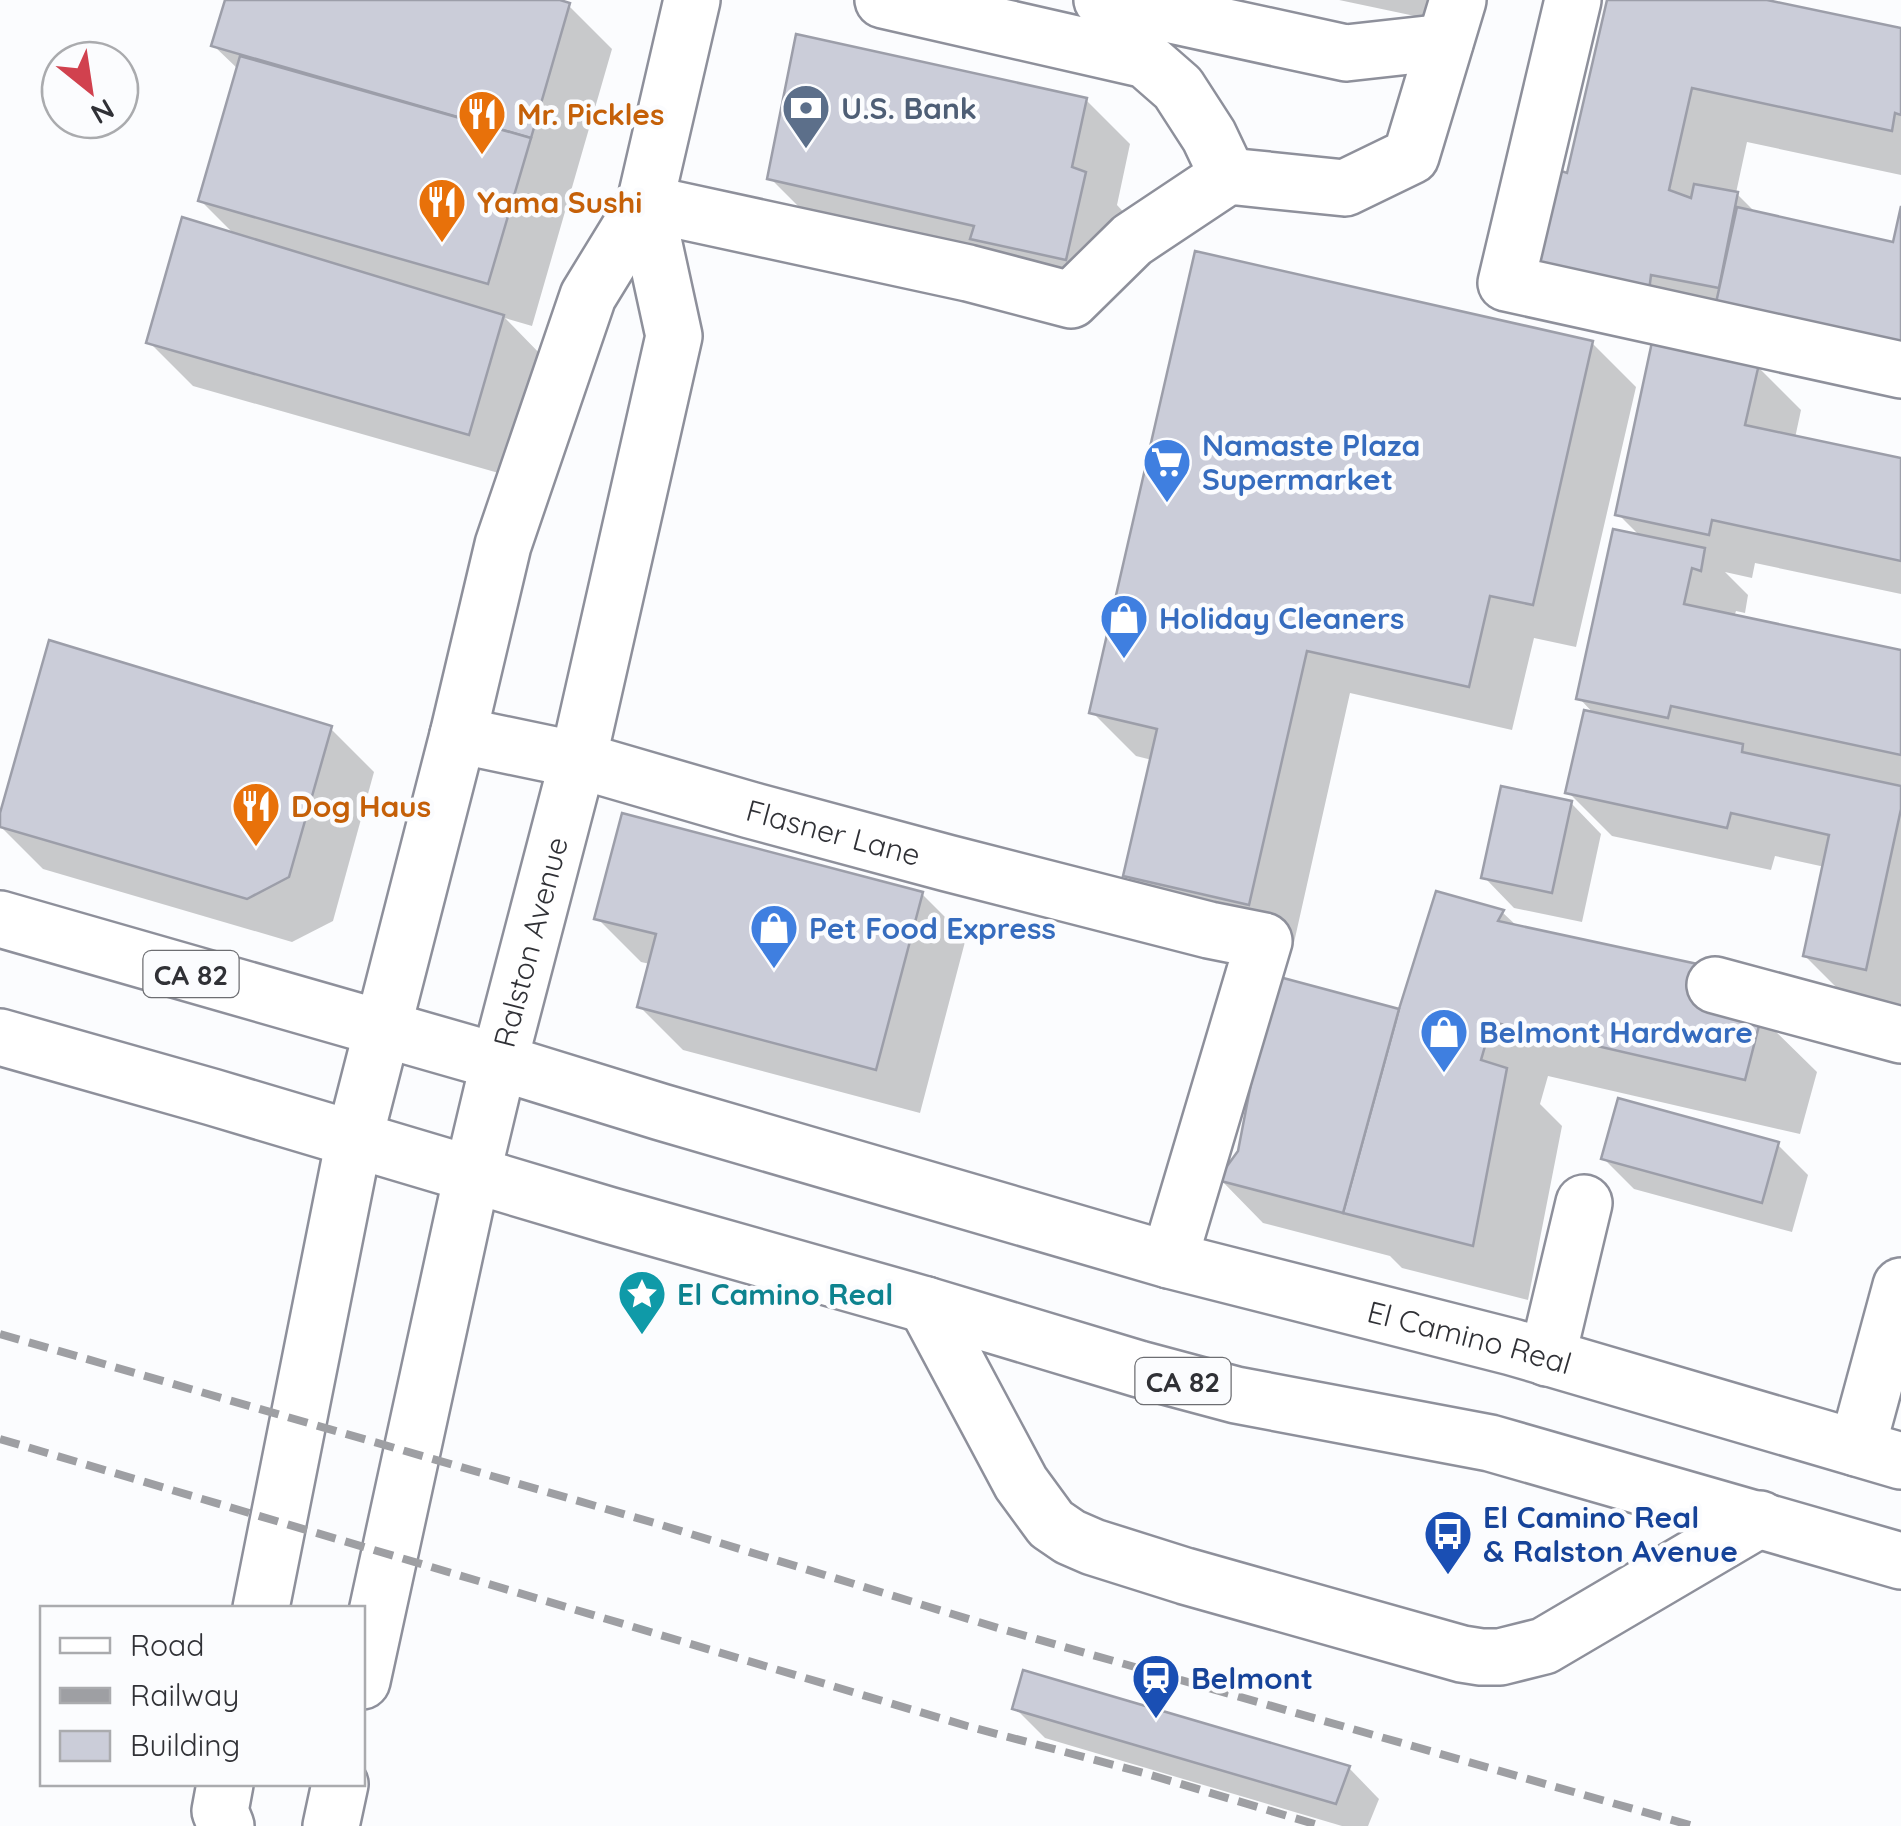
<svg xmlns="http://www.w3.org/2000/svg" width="1901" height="1826" font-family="Quicksand,sans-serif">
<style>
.shadow{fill:#0003}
.building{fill:#cbcdd9;stroke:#9c9ea9;stroke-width:2.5}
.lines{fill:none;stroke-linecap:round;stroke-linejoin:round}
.minor-casing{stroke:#8e909b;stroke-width:60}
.major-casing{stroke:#8e909b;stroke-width:60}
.minor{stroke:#fff;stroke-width:55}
.major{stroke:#fff;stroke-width:55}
.rail{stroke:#9e9fa3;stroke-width:8;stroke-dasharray:20 10;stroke-linecap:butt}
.labels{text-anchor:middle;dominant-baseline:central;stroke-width:9;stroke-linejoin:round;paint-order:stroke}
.shield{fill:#fbfcfe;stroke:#6d6e72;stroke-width:2.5}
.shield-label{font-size:28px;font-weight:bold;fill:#303136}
.service-label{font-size:30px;font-weight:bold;fill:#4e5e75;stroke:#fbfcfe;text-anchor:start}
.food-label{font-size:30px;font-weight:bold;fill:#c56008;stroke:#fbfcfe;text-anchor:start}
.shop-label{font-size:30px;font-weight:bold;fill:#366cbe;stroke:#fbfcfe;text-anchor:start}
.street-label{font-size:30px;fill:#303136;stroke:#fbfcfe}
.culture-label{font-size:30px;font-weight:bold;fill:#0d838f;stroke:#fbfcfe;text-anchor:start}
.transit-label{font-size:30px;font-weight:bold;fill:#164399;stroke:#fbfcfe;text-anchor:start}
</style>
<rect width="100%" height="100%" fill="#fbfcfe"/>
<!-- shadow -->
<g class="shadow">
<polygon points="228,0 551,0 568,5 612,49 532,326 505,318 547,361 513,477 193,386 149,342 236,236 201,201 239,70 214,46"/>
<polygon points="1339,0 1453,0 1448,23"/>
<polygon points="1610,0 1755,0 1901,31 1901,175 1747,142 1736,193 1757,214 1895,245 1901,218 1901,393 1589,324 1569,176"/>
<polygon points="1086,100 1130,144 1117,205 1129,218 1110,302 1017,282 814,222 770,178"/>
<polygon points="1592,343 1636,387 1576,647 1534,638 1512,730 1350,693 1293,947 1170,919 1126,875 1152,760 1136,756 1092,712"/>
<polygon points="1757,366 1801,410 1795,438 1901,461 1901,594 1755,563 1752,578 1725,572 1748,595 1745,613 1736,611 1734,617 1901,653 1901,1010 1849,1000 1805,956 1825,867 1775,856 1771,870 1612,836 1568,792 1596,716 1579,698 1641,537 1618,514"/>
<polygon points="330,728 374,772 333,921 292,942 43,869 0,826 0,822"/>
<polygon points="1571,803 1601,834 1582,922 1514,908 1484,877"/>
<polygon points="922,894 966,938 920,1113 683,1050 639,1006 650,964 641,962 597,918"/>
<polygon points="1502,912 1518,927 1761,1017 1817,1072 1800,1134 1548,1076 1540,1104 1562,1126 1528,1300 1402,1268 1390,1256 1263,1223 1220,1179 1401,1012"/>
<polygon points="1778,1145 1808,1175 1792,1232 1634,1189 1604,1159"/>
<polygon points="1015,1708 1349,1768 1379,1799 1368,1826 1342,1826 1045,1738"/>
</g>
<!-- building -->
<g class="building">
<polygon points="225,0 560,0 570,3 531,138 211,46"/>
<polygon points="1607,0 1767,0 1901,28 1901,115 1895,113 1892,131 1692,88 1669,190 1691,198 1694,184 1738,192 1719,288 1651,275 1649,291 1530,269 1552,168 1567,173"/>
<polygon points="796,34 1087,98 1072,167 1086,172 1066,260 970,239 974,226 767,179"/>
<polygon points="240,56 531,138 488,284 198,201"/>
<polygon points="1901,206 1901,351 1714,312 1737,207 1893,242"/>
<polygon points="182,217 504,315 469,435 146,343"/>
<polygon points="1195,251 1593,341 1533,605 1490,596 1469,687 1307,651 1249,905 1123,876 1157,729 1089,713"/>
<polygon points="1652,342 1759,364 1745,425 1901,458 1901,561 1712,520 1709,535 1615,515"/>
<polygon points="1613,529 1705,548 1701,571 1692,568 1684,604 1901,650 1901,755 1671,706 1668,718 1576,699"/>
<polygon points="49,640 332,726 289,877 247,899 0,827 0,813"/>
<polygon points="1584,710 1743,744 1742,752 1901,786 1901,809 1866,970 1803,956 1829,835 1731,813 1727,828 1565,793"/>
<polygon points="1501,786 1572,801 1552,893 1481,878"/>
<polygon points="622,813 923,892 876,1070 637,1007 656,934 594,919"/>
<polygon points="1436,891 1504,910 1498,921 1702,965 1762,1014 1745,1080 1492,1022 1481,1060 1507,1068 1473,1246 1343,1213 1399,1009"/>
<polygon points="1272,975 1399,1009 1343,1213 1217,1180 1238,1151"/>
<polygon points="1618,1098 1779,1142 1762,1203 1601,1159"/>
<polygon points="1023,1670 1350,1766 1336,1804 1012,1709"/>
</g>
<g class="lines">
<!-- minor casing -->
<g class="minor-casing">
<g id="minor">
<polyline points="883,0 1146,60 1178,88 1209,136 1228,176"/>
<polyline points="1102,0 1346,53 1445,42"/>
<polyline points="1573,0 1506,283 1901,370"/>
<polyline points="645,203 968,273 1071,300 1132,240 1228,176 1345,188 1411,156 1458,0"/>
<path id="s1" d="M458,735L578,760L750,810L947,863L1209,930L1264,941L1169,1260"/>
<polyline points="1715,985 1901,1035"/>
<polyline points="926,1305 1021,1483 1051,1524 1070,1537 1093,1547 1185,1576 1462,1654 1481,1657 1500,1657 1544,1646 1760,1519"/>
<polyline points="1547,1358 1584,1203"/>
<polyline points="1857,1448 1901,1286"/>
</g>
</g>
<!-- major casing -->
<g class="major-casing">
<g id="major">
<path id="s2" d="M0,919L499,1062L661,1112L1169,1260L1512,1347L1901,1461"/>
<polyline points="0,1037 212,1097 608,1215 926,1305 1139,1369 1236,1395 1490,1443 1901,1561"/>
<polyline points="261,1608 354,1140 458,735 503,545 588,296 645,203 692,0"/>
<path id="s3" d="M362,1681L472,1175L499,1062L578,760L674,336L645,203"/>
<polyline points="225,1784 220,1811 226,1826"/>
<polyline points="331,1826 340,1784"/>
</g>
</g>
<!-- minor -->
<use href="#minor" class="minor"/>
<!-- major -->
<use href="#major" class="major"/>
<!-- rail -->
<g class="rail">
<polyline points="0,1334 658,1524 998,1628 1693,1826"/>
<polyline points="0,1439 967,1726 1144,1773 1321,1826"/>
</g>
</g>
<!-- icons -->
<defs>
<g id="bank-pin" transform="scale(2.5)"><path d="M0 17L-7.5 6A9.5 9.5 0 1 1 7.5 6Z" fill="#5c6f8a" stroke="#fbfcfe"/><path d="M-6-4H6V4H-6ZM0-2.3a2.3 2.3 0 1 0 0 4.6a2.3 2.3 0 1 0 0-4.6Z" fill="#fff"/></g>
<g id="restaurant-pin" transform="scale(2.5)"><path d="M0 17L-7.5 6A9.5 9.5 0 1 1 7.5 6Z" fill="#e8710a" stroke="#fbfcfe"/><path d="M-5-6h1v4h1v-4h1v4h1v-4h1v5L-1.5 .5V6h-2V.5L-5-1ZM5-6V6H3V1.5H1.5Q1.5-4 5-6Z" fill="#fff"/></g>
<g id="supermarket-pin" transform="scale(2.5)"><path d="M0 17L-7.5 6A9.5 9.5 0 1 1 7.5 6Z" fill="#3f7fe0" stroke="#fbfcfe"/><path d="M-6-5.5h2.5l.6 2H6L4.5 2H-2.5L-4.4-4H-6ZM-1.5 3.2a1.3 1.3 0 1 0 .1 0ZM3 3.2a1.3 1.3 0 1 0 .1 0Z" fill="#fff"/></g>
<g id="shop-pin" transform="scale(2.5)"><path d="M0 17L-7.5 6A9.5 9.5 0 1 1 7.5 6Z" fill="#3f7fe0" stroke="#fbfcfe"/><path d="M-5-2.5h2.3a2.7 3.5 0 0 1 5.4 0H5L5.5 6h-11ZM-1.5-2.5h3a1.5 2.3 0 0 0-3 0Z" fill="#fff"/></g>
<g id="sight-pin" transform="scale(2.5)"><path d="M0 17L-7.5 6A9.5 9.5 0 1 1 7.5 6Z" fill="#0f9aa8" stroke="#fbfcfe"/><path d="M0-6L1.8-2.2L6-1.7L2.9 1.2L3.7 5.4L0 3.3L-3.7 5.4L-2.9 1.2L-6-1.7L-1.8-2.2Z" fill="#fff"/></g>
<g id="bus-pin" transform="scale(2.5)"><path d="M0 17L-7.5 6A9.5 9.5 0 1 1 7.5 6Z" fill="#1a4fb4" stroke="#fbfcfe"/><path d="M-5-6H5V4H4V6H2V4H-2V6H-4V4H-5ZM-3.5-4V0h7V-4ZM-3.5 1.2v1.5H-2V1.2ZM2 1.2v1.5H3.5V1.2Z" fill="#fff"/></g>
<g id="station-pin" transform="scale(2.5)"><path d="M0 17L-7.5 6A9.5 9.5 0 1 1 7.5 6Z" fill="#1a4fb4" stroke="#fbfcfe"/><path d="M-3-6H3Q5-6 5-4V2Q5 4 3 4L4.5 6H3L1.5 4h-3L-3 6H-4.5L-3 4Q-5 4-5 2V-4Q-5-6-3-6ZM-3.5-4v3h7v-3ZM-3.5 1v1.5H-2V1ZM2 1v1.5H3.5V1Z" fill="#fff"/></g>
</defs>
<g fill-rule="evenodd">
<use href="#bank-pin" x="806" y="108"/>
<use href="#restaurant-pin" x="482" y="114"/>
<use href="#restaurant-pin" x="442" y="202"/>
<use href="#supermarket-pin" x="1167" y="462"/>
<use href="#shop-pin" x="1124" y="618"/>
<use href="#restaurant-pin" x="256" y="806"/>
<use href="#shop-pin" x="774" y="928"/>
<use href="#shop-pin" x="1444" y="1032"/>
<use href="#sight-pin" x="642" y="1294"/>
<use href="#bus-pin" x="1448" y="1534"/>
<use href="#station-pin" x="1156" y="1678"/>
</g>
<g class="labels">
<!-- shield labels -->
<g class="shield">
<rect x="143.5" y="951" width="95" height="46" rx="8"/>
<rect x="1135.5" y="1358" width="95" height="46" rx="8"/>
</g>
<g class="shield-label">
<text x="191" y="974">CA 82</text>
<text x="1183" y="1381">CA 82</text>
</g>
<!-- service labels -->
<g class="service-label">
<text x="841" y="108">U.S. Bank</text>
</g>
<!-- food labels -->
<g class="food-label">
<text x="517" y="114">Mr. Pickles</text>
<text x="477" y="202">Yama Sushi</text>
<text x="291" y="806">Dog Haus</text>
</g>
<!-- shop labels -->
<g class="shop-label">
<text x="1202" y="445">Namaste Plaza<tspan x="1202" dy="34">Supermarket</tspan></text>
<text x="1159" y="618">Holiday Cleaners</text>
<text x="809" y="928">Pet Food Express</text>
<text x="1479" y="1032">Belmont Hardware</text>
</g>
<!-- street labels -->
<g class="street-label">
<text stroke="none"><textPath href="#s1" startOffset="388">Flasner Lane</textPath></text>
<text stroke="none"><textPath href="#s3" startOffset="758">Ralston Avenue</textPath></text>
<text stroke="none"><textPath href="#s2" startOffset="1528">El Camino Real</textPath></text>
</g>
<!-- culture labels -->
<g class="culture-label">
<text x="677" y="1294">El Camino Real</text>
</g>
<!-- transit labels -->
<g class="transit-label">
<text x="1483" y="1517">El Camino Real<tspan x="1483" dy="34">&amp; Ralston Avenue</tspan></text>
<text x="1191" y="1678">Belmont</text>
</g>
</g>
<!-- legend -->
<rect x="40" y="1606" width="325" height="180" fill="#fbfcfe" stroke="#aaabae" stroke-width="2.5"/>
<rect x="60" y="1638" width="50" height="15" fill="#ffffff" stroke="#aaabae" stroke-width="2.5"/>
<text x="130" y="1656" font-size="30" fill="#303136">Road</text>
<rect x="60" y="1688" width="50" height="15" fill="#9e9fa3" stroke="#aaabae" stroke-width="2.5"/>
<text x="130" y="1706" font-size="30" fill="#303136">Railway</text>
<rect x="60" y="1731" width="50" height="30" fill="#cbcdd9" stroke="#aaabae" stroke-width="2.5"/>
<text x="130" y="1756" font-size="30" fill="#303136">Building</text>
<!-- north arrow -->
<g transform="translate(90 90) rotate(150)"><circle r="48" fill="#fbfcfe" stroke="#aaabae" stroke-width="2.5"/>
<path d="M0-8L18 38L0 25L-18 38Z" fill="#d1414e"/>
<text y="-15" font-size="28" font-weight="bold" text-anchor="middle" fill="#303136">N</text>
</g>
</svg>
